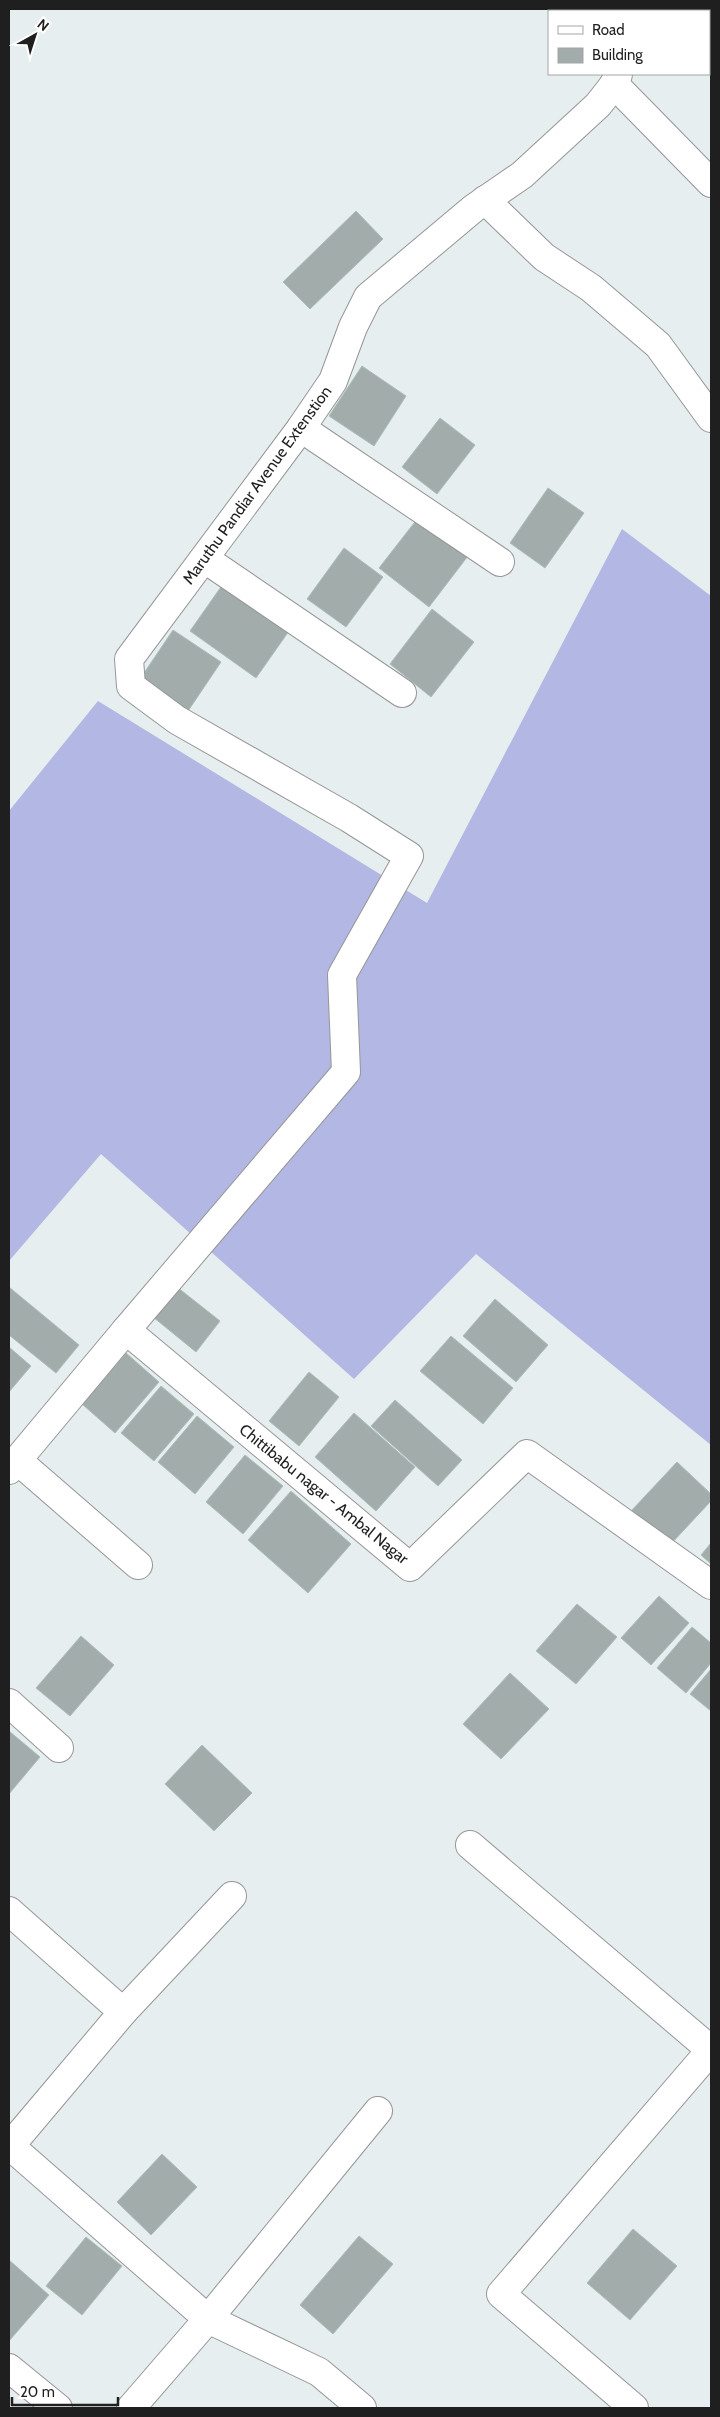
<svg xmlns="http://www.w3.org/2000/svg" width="720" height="2417" font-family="Cabin,sans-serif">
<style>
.grass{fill:#b2b7e3}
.building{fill:#a2adab;stroke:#aabfbb}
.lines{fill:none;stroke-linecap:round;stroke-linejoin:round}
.street-casing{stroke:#969696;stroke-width:30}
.street{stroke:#fff;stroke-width:28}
.labels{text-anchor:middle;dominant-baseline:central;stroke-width:5;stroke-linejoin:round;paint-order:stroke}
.street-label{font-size:16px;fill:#1f1f1f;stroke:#fff}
</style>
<rect width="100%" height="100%" fill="#e6eeef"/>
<!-- grass -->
<polygon class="grass" points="622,529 711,596 711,1445 476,1254 354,1379 101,1154 9,1261 9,811 98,701 427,903"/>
<!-- building -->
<g class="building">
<polygon points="356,211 383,239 310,309 283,282"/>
<polygon points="362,366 406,396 374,446 329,416"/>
<polygon points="440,418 475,445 437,494 402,467"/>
<polygon points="548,488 584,513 545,568 510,543"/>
<polygon points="418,518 468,556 429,607 379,568"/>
<polygon points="344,548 383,577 346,627 307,599"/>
<polygon points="223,584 289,631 256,678 190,631"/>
<polygon points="432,609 474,642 431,697 390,664"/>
<polygon points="173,630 221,662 186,714 138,682"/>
<polygon points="9,1287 79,1345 56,1373 9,1335"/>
<polygon points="177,1287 220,1321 196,1352 153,1317"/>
<polygon points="495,1299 548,1345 516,1382 463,1336"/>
<polygon points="451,1336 513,1388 483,1424 420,1371"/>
<polygon points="9,1347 31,1366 9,1392"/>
<polygon points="126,1353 159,1382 115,1433 82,1404"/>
<polygon points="309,1372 339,1397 299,1446 269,1421"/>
<polygon points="161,1386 194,1414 154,1461 121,1433"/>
<polygon points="395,1400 462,1460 438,1486 371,1426"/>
<polygon points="354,1413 415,1467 376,1511 315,1457"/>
<polygon points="197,1416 234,1447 195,1494 158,1462"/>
<polygon points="245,1455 283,1486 243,1534 206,1502"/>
<polygon points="677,1462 711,1494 711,1501 670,1545 632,1510"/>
<polygon points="291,1491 351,1544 308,1593 248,1540"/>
<polygon points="711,1543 711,1564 701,1555"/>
<polygon points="659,1596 689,1623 651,1665 621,1638"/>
<polygon points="577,1604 617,1637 576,1684 536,1651"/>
<polygon points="692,1627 711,1643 711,1663 686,1693 657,1668"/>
<polygon points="81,1636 114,1665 70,1716 36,1688"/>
<polygon points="711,1669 711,1711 690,1694"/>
<polygon points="510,1673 549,1709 501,1759 463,1724"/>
<polygon points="9,1731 40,1757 9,1794"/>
<polygon points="202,1745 252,1793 214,1831 165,1784"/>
<polygon points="162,2154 197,2187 151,2235 117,2202"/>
<polygon points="633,2229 677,2266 630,2320 587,2283"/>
<polygon points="359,2236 393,2264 333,2334 300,2305"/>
<polygon points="86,2237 122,2266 82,2315 46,2286"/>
<polygon points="9,2260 49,2295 9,2341"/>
</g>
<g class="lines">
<!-- street casing -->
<g class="street-casing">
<g id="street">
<polyline points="592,9 594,11"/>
<polyline points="657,11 660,9"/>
<polyline points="614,84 711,183"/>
<polyline points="485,200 544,257 591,288 658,345 711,418"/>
<polyline points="301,428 500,562"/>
<polyline points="205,559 402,693"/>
<polyline points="126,1330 346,1072 342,975 409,856 349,818 177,720 131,686 129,659 301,428 333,381 353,327 368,297 474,208 522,175 598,105 616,82 618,74"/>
<polyline points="17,1460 138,1565"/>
<polyline points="9,1470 126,1330 410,1567 527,1454 711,1585"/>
<polyline points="9,1703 59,1748"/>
<polyline points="470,1845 711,2050 501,2294 634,2408"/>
<polyline points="9,1911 123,2012 232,1896"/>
<polyline points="9,2145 208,2319 319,2372 362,2408"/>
<polyline points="10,2146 123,2012"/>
<polyline points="9,2368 58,2408"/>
<polyline points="131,2408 208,2319 378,2111"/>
</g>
</g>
<!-- street -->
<use href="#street" class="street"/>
</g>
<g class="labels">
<!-- street labels -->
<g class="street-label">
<text transform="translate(257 485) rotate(-54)">Maruthu Pandiar Avenue Extenstion</text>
<text transform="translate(324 1494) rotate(39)">Chittibabu nagar - Ambal Nagar</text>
</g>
</g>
<!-- border -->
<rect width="720" height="2417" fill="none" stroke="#1f1f1f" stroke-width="20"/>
<!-- legend -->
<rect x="548" y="10" width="162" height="65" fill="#ffffff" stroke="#a5a5a5"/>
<rect x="558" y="26" width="25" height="8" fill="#ffffff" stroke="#a5a5a5"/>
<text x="592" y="35" font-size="15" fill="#1f1f1f">Road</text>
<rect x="558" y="48" width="25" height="15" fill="#a2adab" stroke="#a5a5a5"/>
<text x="592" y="60" font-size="15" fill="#1f1f1f">Building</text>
<!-- north arrow -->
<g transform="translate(35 35) rotate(39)" stroke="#ffffff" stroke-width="4" paint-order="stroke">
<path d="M0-4L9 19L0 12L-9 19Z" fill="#1f1f1f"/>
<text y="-8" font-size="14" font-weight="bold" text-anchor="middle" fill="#1f1f1f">N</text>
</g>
<!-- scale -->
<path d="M12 2397v8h106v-8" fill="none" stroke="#1f1f1f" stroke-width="2.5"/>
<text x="20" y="2397" font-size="15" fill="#1f1f1f" stroke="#ffffff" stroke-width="4" paint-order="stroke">20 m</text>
</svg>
